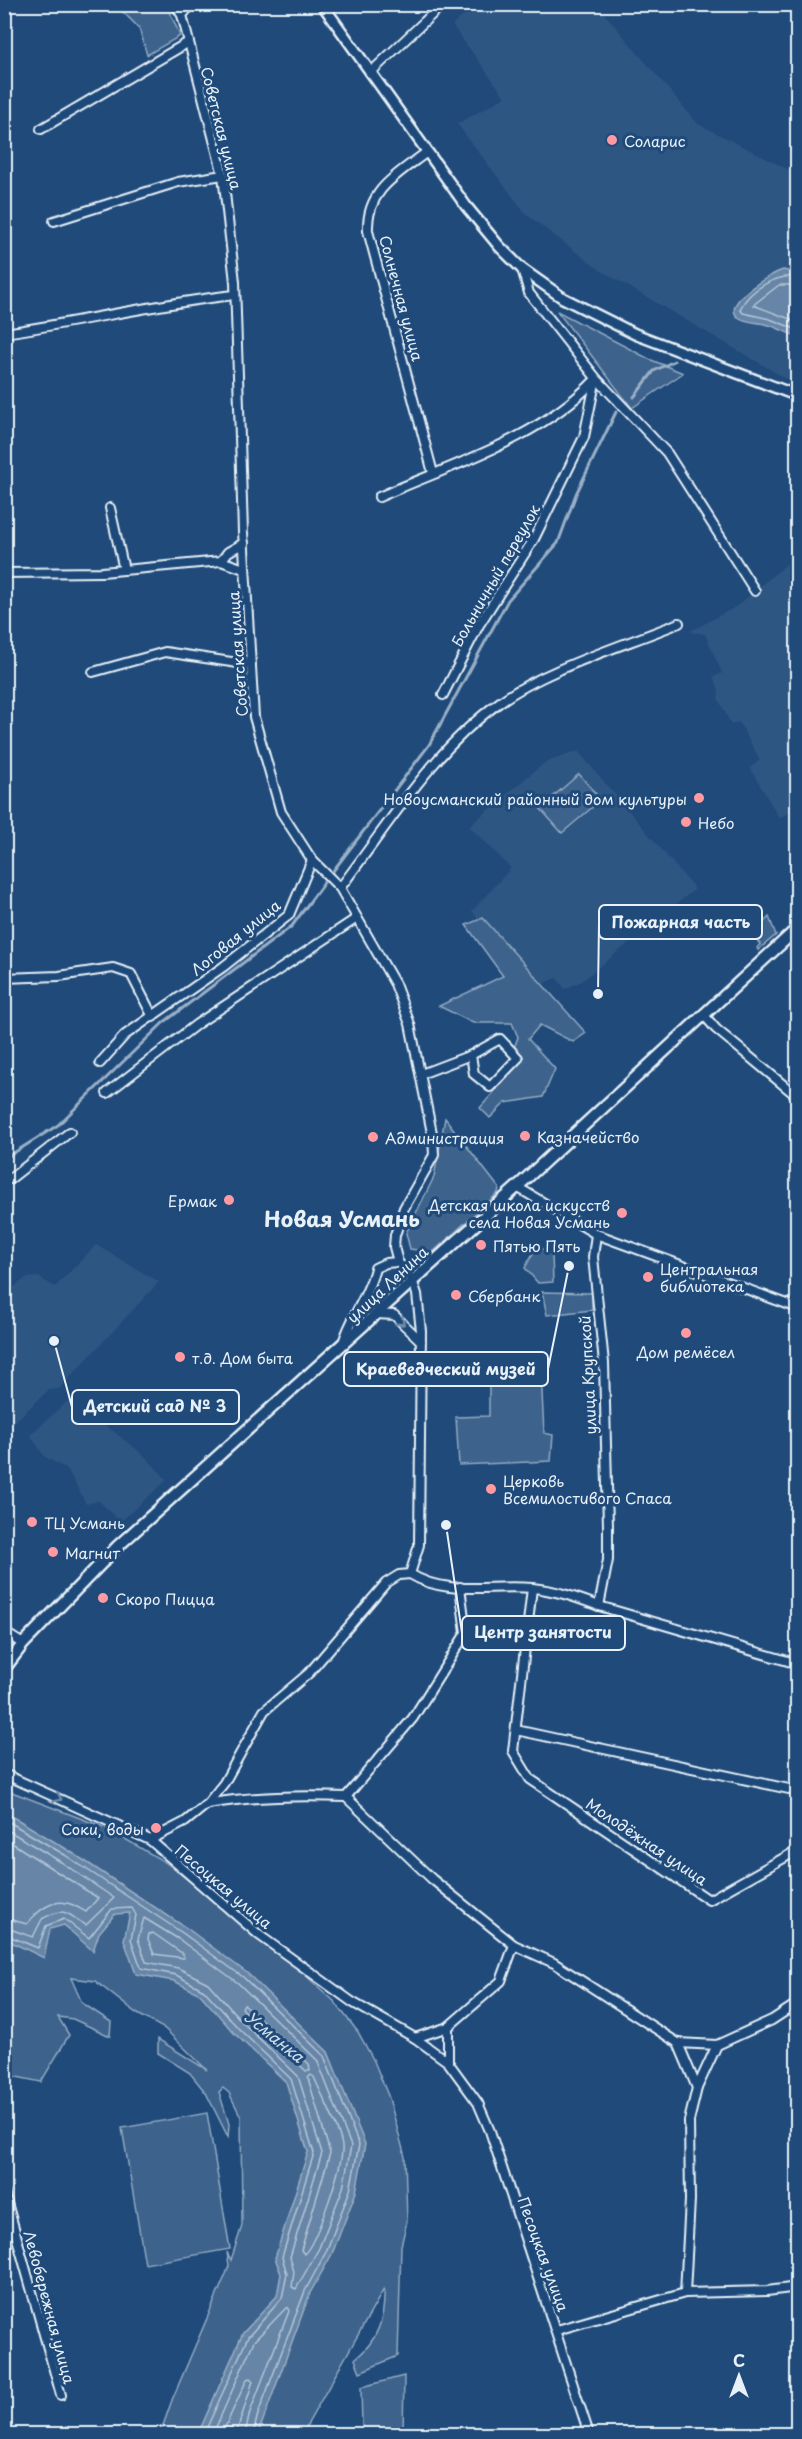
<svg xmlns="http://www.w3.org/2000/svg" width="802" height="2439" font-family="'Playpen Sans',sans-serif">
<style>
.built{fill:#2e5683}
.green{fill:#3c628c;stroke:#92aac2;stroke-width:1.5}
.water{fill:#6685a7;stroke:#9ab0c7;stroke-width:1.5}
.lines{fill:none;stroke-linecap:round;stroke-linejoin:round}
.shore{stroke:#b4c6d8;stroke-width:1.5}
.stream{stroke:#9ab0c7;stroke-width:3}
.minor-casing{stroke:#e8f1f8;stroke-width:12}
.tertiary-casing{stroke:#e8f1f8;stroke-width:14}
.secondary-casing{stroke:#e8f1f8;stroke-width:15}
.minor{stroke:#1f4a7a;stroke-width:8}
.tertiary{stroke:#1f4a7a;stroke-width:9}
.secondary{stroke:#1f4a7a;stroke-width:10}
.oneway{stroke:#6f8dac}
.poi-dot{fill:#ff9aa2;stroke:#1f4a7a;stroke-width:2}
.labels{text-anchor:middle;dominant-baseline:central;stroke-width:6;stroke-linejoin:round;paint-order:stroke}
.street-label{font-size:15px;fill:#e8f1f8;stroke:#1f4a7a}
.poi-label{font-size:15px;fill:#e8f1f8;stroke:#1f4a7a;text-anchor:start}
.water-label{font-size:16px;font-style:italic;fill:#d4e1ec;stroke:#1f4a7a}
.district-label{font-size:21px;font-weight:bold;fill:#e8f1f8;stroke:#1f4a7a}
.leader{fill:none;stroke:#e8f1f8;stroke-width:2}
.callout-dot{fill:#e8f1f8;stroke:#1f4a7a;stroke-width:2}
.callout{fill:#1f4a7a;stroke:#e8f1f8;stroke-width:2}
.callout-label{font-size:16px;text-anchor:middle;font-weight:bold;fill:#e8f1f8}
</style>
<rect width="100%" height="100%" fill="#1f4a7a"/>
<filter id="ink" filterUnits="userSpaceOnUse"><feTurbulence type="fractalNoise" baseFrequency=".0167" numOctaves="2"/><feDisplacementMap in="SourceGraphic" scale="12" xChannelSelector="R" yChannelSelector="G"/><feConvolveMatrix kernelMatrix="1 2 1 2 8 2 1 2 1" color-interpolation-filters="sRGB"/></filter>
<g filter="url(#ink)">
<!-- built -->
<g class="built">
<polygon points="477,5 597,5 698,124 797,174 797,385 600,270 527,215 457,124 505,97 452,25"/>
<polygon points="797,555 797,808 779,818 750,768 760,760 739,722 731,725 718,698 719,689 713,677 722,673 705,634 689,632 737,606"/>
<polygon points="578,751 695,889 582,981 565,989 557,978 530,989 472,911 511,868 469,826 544,763"/>
<polygon points="96,1245 159,1282 59,1389 49,1390 11,1425 4,1420 5,1294 26,1278 38,1277 55,1287"/>
<polygon points="71,1398 146,1457 167,1480 120,1522 99,1501 86,1504 68,1470 45,1457 30,1435"/>
</g>
<!-- green -->
<g class="green">
<polygon points="116,5 167,5 180,36 147,55 139,28"/>
<polygon points="557,311 649,359 683,373 632,408"/>
<polygon points="579,774 601,800 562,833 540,808"/>
<polygon points="769,917 776,935 758,950 757,948 760,944 752,934"/>
<polygon points="483,918 586,1033 573,1042 540,1025 528,1039 555,1069 543,1097 505,1103 490,1118 480,1108 522,1060 514,1048 518,1037 512,1023 473,1023 439,1006 503,976 466,925"/>
<polygon points="445,1118 499,1188 498,1193 433,1252 410,1249 406,1233 434,1177"/>
<polygon points="537,1246 552,1254 553,1282 538,1283 525,1268"/>
<polygon points="542,1292 592,1293 592,1310 547,1315"/>
<polygon points="489,1371 541,1372 544,1433 553,1435 551,1461 459,1465 456,1417 489,1416"/>
<path d="M4,1789L106,1828L165,1862L273,1946L334,2001L358,2032L374,2061L389,2098L405,2157L407,2221L401,2246L398,2356L360,2372L355,2359C378,2341 385,2318 384,2289L302,2434H160L172,2400L226,2274L229,2266L227,2252L231,2260L242,2226L241,2117L229,2093L223,2088L219,2092L229,2124L228,2137L206,2093L190,2073L158,2053V2039L207,2070L165,2029L136,2013L95,1981L71,1978L82,2003L111,2022L110,2036L73,2019L58,2017L69,2035L41,2082L12,2076L4,2062Z"/>
<polygon points="207,2113 230,2249 145,2264 122,2128"/>
<polygon points="404,2376 403,2434 366,2434 362,2426 361,2387"/>
</g>
<!-- water -->
<g class="water">
<path d="M783,270L797,273L798,335L795,336C786,332 778,328 769,325C760,322 746,323 738,317C720,303 772,273 783,270Z"/>
<polygon points="5,1812 68,1850 188,1929 247,1973 328,2052 365,2144 356,2192 332,2254 310,2293 258,2434 198,2434 243,2333 277,2296 281,2274 275,2258 308,2152 286,2082 234,2033 200,1994 174,1981 136,1974 124,1940 130,1913 115,1914 99,1933 93,1951 64,1925 50,1929 44,1958 5,1939"/>
</g>
<g class="lines">
<!-- shore -->
<g class="shore">
<path d="M798,277C776,274 750,289 740,309L743,313L770,319L798,330"/>
<polyline points="798,285 779,285 753,305 798,322"/>
<polyline points="4,1819 65,1855 184,1934 243,1977 324,2056 359,2145 350,2190 326,2252 305,2291 258,2414 253,2434"/>
<path d="M4,1828L61,1862L114,1898L86,1925C67,1915 67,1905 42,1919L33,1937L4,1927"/>
<path d="M4,1838L98,1898L86,1912C82,1910 78,1907 73,1905C55,1896 37,1911 27,1924L4,1918"/>
<polygon points="144,1918 180,1940 238,1983 317,2060 351,2146 343,2188 319,2248 296,2289 292,2287 294,2272 290,2257 322,2153 298,2076 244,2024 208,1983 178,1968 146,1962 138,1939"/>
<polygon points="153,1933 183,1954 184,1958 154,1954 148,1939 149,1934"/>
<polyline points="4,1934 38,1948 46,1926 64,1919 89,1938 112,1909 132,1908 136,1915 131,1939 141,1968 176,1975 204,1990 239,2029 291,2079 314,2153 282,2257 287,2274 282,2298 248,2337 204,2434"/>
<polygon points="244,2004 309,2064 310,2071 306,2071 251,2017 242,2008"/>
<path d="M311,2075L314,2077C321,2094 340,2129 342,2146C344,2163 316,2244 304,2254L301,2250L330,2153L308,2078Z"/>
<polyline points="213,2434 254,2341 287,2307 289,2311 250,2412 245,2434"/>
<polyline points="222,2434 247,2379 250,2378 253,2381 236,2434"/>
</g>
<!-- stream -->
<g class="stream">
<polyline points="634,397 654,371 674,361"/>
<polyline points="333,871 429,745 508,600 558,543 576,494 616,412"/>
<polyline points="4,1159 58,1125 163,1023 292,926 325,881"/>
</g>
<!-- minor casing -->
<g class="minor-casing">
<g id="minor">
<polyline points="175,4 182,15 223,175 235,282 243,532 254,717 281,812 312,860 340,888 395,984 410,1024 433,1138 434,1155 404,1208 395,1235 394,1247 398,1262 412,1280 417,1294 421,1331 419,1545 410,1574"/>
<polyline points="4,9 10,4"/>
<polyline points="182,15 192,4"/>
<polyline points="370,73 443,4"/>
<polyline points="41,129 187,43"/>
<path d="M427,152C398,174 366,190 368,231L433,473"/>
<polyline points="54,221 178,182 223,175"/>
<polyline points="522,269 529,293 596,378 667,453 755,591"/>
<path d="M4,333C82,322 158,303 235,295"/>
<path d="M379,497C453,464 538,440 595,380"/>
<polyline points="110,508 124,570"/>
<polyline points="221,561 244,569"/>
<polyline points="4,573 102,572 221,561 228,552 244,543"/>
<polyline points="93,672 165,652 251,665"/>
<polyline points="443,695 479,625 534,539 584,437 596,378"/>
<path d="M340,888C389,824 433,750 500,702C545,669 626,645 679,623"/>
<polyline points="4,978 59,976 113,968 131,974 153,1017"/>
<polyline points="703,1014 716,1029 798,1097"/>
<polyline points="100,1063 125,1035 223,967 289,915 312,860"/>
<polyline points="421,1074 471,1055 474,1074 490,1087 518,1058 500,1039 471,1055"/>
<polyline points="107,1093 197,1024 357,918"/>
<polyline points="4,1179 10,1179 70,1132"/>
<polyline points="517,1187 596,1234 798,1308"/>
<polyline points="596,1234 593,1257 604,1363 608,1526 608,1560 599,1606"/>
<polyline points="376,1314 394,1315 421,1341"/>
<path d="M343,1343C351,1316 369,1295 375,1268L386,1263L398,1262"/>
<path d="M410,1574C447,1597 491,1584 532,1588C556,1590 577,1598 599,1606L798,1664"/>
<polyline points="532,1588 513,1751 530,1779 709,1900 798,1850"/>
<polyline points="4,1632 23,1644"/>
<polyline points="516,1730 798,1791"/>
<polyline points="4,1774 150,1840 259,1935 352,2002 415,2038 448,2062 478,2103 490,2131 589,2434"/>
<polyline points="346,1797 432,1879 514,1945 554,1963 678,2043 697,2088 689,2121 690,2200 685,2293"/>
<path d="M207,1804C254,1796 298,1795 346,1797L413,1718L466,1633L460,1587"/>
<polyline points="150,1840 185,1822 207,1804 224,1783 264,1711 309,1673 386,1583 399,1575 410,1574"/>
<polyline points="415,2038 448,2027 501,1981 514,1945"/>
<polyline points="678,2043 717,2045"/>
<polyline points="448,2062 448,2027"/>
<polyline points="697,2088 717,2045 772,2020 798,2003"/>
<polyline points="4,2192 61,2395"/>
<polyline points="557,2330 685,2293 767,2291 798,2287"/>
</g>
</g>
<!-- tertiary casing -->
<g class="tertiary-casing">
<polyline id="tertiary" points="322,4 466,206 499,246 522,269 563,298 635,334 798,396"/>
</g>
<!-- secondary casing -->
<g class="secondary-casing">
<polyline id="secondary" points="4,1669 23,1644 118,1546 517,1187 798,928"/>
</g>
<!-- minor -->
<use href="#minor" class="minor"/>
<!-- tertiary -->
<use href="#tertiary" class="tertiary"/>
<!-- secondary -->
<use href="#secondary" class="secondary"/>
</g>
<!-- one-way arrows -->
<defs><path id="oneway-chevron" d="M-2-3.5L2.5 0L-2 3.5" fill="none" stroke-width="1.6" stroke-linecap="round" stroke-linejoin="round" transform="scale(1.5)"/></defs>
<g class="oneway">
<use href="#oneway-chevron" transform="translate(401 1322) rotate(43)"/>
<use href="#oneway-chevron" transform="translate(58 1798) rotate(24)"/>
</g>
</g>
<!-- markers -->
<g class="poi-dot">
<circle cx="612" cy="140" r="6"/>
<circle cx="699" cy="798" r="6"/>
<circle cx="686" cy="822" r="6"/>
<circle cx="525" cy="1136" r="6"/>
<circle cx="373" cy="1137" r="6"/>
<circle cx="229" cy="1200" r="6"/>
<circle cx="622" cy="1213" r="6"/>
<circle cx="481" cy="1245" r="6"/>
<circle cx="648" cy="1277" r="6"/>
<circle cx="456" cy="1295" r="6"/>
<circle cx="686" cy="1333" r="6"/>
<circle cx="180" cy="1357" r="6"/>
<circle cx="491" cy="1489" r="6"/>
<circle cx="32" cy="1522" r="6"/>
<circle cx="53" cy="1552" r="6"/>
<circle cx="103" cy="1598" r="6"/>
<circle cx="156" cy="1828" r="6"/>
</g>
<g class="labels">
<!-- street labels -->
<g class="street-label">
<text transform="translate(222 128) rotate(76)">Советская улица</text>
<text transform="translate(402 298) rotate(75)">Солнечная улица</text>
<text transform="translate(495 575) rotate(-60)">Больничный переулок</text>
<text transform="translate(237 654) rotate(-94)">Советская улица</text>
<text transform="translate(235 937) rotate(-39)">Логовая улица</text>
<text transform="translate(387 1284) rotate(-43)">улица Ленина</text>
<text transform="translate(587 1375) rotate(-93)">улица Крупской</text>
<text transform="translate(647 1841) rotate(34)">Молодёжная улица</text>
<text transform="translate(224 1886) rotate(40)">Песоцкая улица</text>
<text transform="translate(544 2254) rotate(70)">Песоцкая улица</text>
<text transform="translate(50 2307) rotate(75)">Левобережная улица</text>
</g>
<!-- poi labels -->
<g class="poi-label">
<text x="624" y="140">Соларис</text>
<text x="687" y="798" text-anchor="end">Новоусманский районный дом культуры</text>
<text x="698" y="822">Небо</text>
<text x="537" y="1136">Казначейство</text>
<text x="385" y="1137">Администрация</text>
<text x="217" y="1200" text-anchor="end">Ермак</text>
<text x="610" y="1204" text-anchor="end">Детская школа искусств<tspan x="610" dy="17">села Новая Усмань</tspan></text>
<text x="493" y="1245">Пятью Пять</text>
<text x="660" y="1268">Центральная<tspan x="660" dy="17">библиотека</tspan></text>
<text x="468" y="1295">Сбербанк</text>
<text x="686" y="1351" text-anchor="middle">Дом ремёсел</text>
<text x="192" y="1357">т.д. Дом быта</text>
<text x="503" y="1480">Церковь<tspan x="503" dy="17">Всемилостивого Спаса</tspan></text>
<text x="44" y="1522">ТЦ Усмань</text>
<text x="65" y="1552">Магнит</text>
<text x="115" y="1598">Скоро Пицца</text>
<text x="144" y="1828" text-anchor="end">Соки, воды</text>
</g>
<!-- water labels -->
<g class="water-label">
<text transform="translate(275 2036) rotate(39)">Усманка</text>
</g>
<!-- district labels -->
<g class="district-label">
<text x="342" y="1218">Новая Усмань</text>
</g>
</g>
<!-- callouts -->
<path class="leader" d="M598 994L599 922M569 1266L548 1369M54 1341L72 1407M446 1525L462 1633"/>
<g class="callout-dot">
<circle cx="598" cy="994" r="6"/>
<circle cx="569" cy="1266" r="6"/>
<circle cx="54" cy="1341" r="6"/>
<circle cx="446" cy="1525" r="6"/>
</g>
<g class="callout">
<rect x="599" y="905" width="163" height="34" rx="6"/>
<rect x="344" y="1352" width="204" height="34" rx="6"/>
<rect x="72" y="1390" width="167" height="34" rx="6"/>
<rect x="462" y="1616" width="163" height="34" rx="6"/>
</g>
<g class="callout-label">
<text x="681" y="928">Пожарная часть</text>
<text x="446" y="1375">Краеведческий музей</text>
<text x="155" y="1412">Детский сад № 3</text>
<text x="543" y="1638">Центр занятости</text>
</g>
<!-- margin -->
<rect width="802" height="2439" fill="none" stroke="#1f4a7a" stroke-width="24"/>
<rect x="12" y="12" width="778" height="2415" fill="none" stroke="#e8f1f8" stroke-width="2" filter="url(#ink)"/>
<!-- north arrow -->
<g transform="translate(739 2376)" stroke="#1f4a7a" stroke-width="4.5" paint-order="stroke">
<path d="M0-4.5L10 22L0 15L-10 22Z" fill="#e8f1f8"/>
<text y="-9" font-size="16" font-weight="bold" text-anchor="middle" fill="#e8f1f8">С</text>
</g>
</svg>
